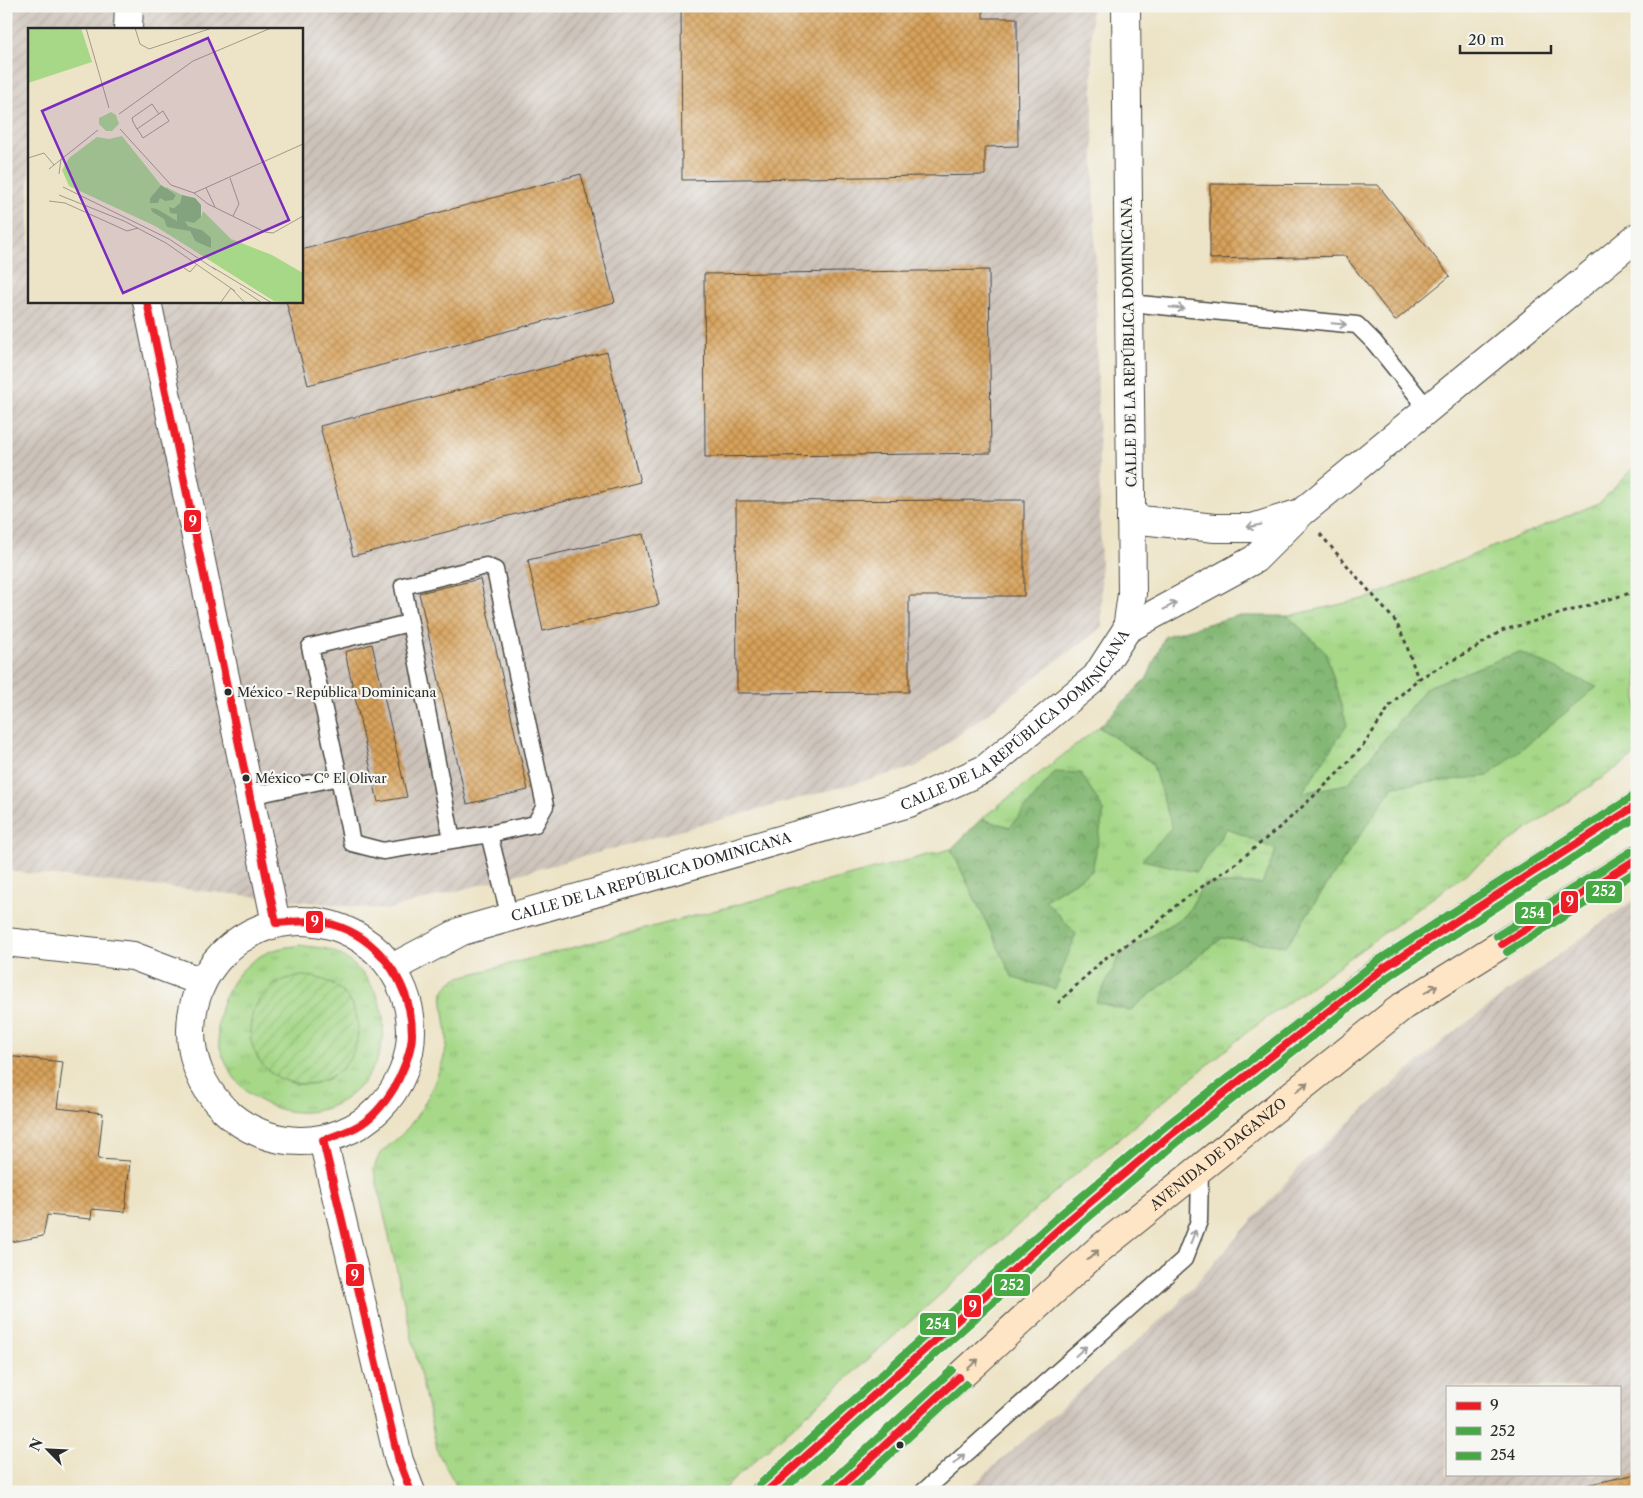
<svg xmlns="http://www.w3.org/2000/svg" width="1643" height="1498" font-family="'Libre Caslon Text',serif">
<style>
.industrial{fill:url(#industrial-furrows);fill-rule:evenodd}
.grass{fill:url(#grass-tufts);stroke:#68825a;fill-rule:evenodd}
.forest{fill:url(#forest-crowns);stroke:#587250}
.garden{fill:url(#garden-furrows);stroke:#68825a}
.building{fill:url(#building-cross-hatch)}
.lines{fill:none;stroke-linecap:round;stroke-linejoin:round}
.service-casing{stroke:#484742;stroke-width:19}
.minor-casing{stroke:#484742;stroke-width:30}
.secondary-casing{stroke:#484742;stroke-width:30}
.path{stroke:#484742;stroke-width:3;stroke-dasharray:4 4;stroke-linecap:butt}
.service{stroke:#fff;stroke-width:16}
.minor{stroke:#fff;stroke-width:28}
.secondary{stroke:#fde5c5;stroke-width:28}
.bus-1-casing{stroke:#f6f6f2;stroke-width:11}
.bus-2-casing{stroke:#f6f6f2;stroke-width:11}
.bus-3-casing{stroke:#f6f6f2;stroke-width:11}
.bus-1{stroke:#ee1c25;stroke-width:8}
.bus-2{stroke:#47a944;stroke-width:8}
.bus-3{stroke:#47a944;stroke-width:8}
.oneway{stroke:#a0a0a0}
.oneway2{stroke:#948878}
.bus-dot{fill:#2b2b2b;stroke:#f6f6f2;stroke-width:2}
.labels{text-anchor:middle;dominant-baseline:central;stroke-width:4.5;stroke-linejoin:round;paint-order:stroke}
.bus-label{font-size:13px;fill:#2b2b2b;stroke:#f6f6f2;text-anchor:start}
.street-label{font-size:14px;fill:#2b2b2b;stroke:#f6f6f2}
.inset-road{fill:none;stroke:#9f9a89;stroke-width:1}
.view{fill:#7b2cbf;fill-opacity:0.15;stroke:#7b2cbf;stroke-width:2.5}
.inset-edge{fill:none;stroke:#2b2b2b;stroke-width:2.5}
.line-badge{stroke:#f6f6f2;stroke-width:2}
.badge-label{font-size:14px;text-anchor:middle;font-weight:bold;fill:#fff}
</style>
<defs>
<pattern id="industrial-furrows" width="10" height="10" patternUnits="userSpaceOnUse" patternTransform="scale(1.25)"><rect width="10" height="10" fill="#ccc2b9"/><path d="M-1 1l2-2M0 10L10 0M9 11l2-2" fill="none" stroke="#afa79f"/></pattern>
<pattern id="grass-tufts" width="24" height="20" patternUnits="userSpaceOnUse" patternTransform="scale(1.25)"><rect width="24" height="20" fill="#a6d888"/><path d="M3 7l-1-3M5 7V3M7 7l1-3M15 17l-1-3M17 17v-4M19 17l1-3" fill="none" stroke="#8fba76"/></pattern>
<pattern id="forest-crowns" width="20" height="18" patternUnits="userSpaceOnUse" patternTransform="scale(1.25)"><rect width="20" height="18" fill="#84b874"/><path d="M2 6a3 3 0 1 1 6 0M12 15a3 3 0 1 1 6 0" fill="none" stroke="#6c965f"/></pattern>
<pattern id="garden-furrows" width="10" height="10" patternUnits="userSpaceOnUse" patternTransform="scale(1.25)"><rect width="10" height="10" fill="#a6d888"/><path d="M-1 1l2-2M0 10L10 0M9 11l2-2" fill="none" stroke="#8fba76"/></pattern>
<pattern id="building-cross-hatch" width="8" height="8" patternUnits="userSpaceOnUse" patternTransform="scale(1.25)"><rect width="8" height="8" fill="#d8a25a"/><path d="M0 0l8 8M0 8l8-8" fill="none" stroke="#af844b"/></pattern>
</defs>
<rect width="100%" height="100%" fill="#f6f6f2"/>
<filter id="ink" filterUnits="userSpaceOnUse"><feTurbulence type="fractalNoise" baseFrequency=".02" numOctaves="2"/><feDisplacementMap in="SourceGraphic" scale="10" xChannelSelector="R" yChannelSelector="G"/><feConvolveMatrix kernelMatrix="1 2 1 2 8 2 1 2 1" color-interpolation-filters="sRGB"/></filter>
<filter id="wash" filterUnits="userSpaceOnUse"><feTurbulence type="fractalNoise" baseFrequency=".0096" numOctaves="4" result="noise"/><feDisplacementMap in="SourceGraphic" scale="20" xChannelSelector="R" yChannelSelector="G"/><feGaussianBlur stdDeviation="1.12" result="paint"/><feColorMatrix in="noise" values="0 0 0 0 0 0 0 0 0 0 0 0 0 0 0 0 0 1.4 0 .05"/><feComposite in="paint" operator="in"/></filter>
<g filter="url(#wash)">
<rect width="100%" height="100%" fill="#ede4c7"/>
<!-- industrial -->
<g class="industrial">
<path d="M6,6H1091L1102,627L916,767L386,910L6,871ZM29,29H301V301H29Z"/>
<path d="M1637,897V1492H965L1174,1308L1304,1162L1446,1038ZM1447,1387H1619V1474H1447Z"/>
</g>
<!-- grass -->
<g class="grass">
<path d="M1637,465V754L1522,833L1246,1033L1058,1189L720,1492H460L438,1453L374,1170C378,1149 391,1146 404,1132C418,1117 430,1095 437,1076C442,1064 447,1051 447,1039C447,1028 441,1000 443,992C445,987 452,982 456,978L951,849L1013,978L1045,900L1092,871L1010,827L981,819L1099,727L1152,763L1173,827L1143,860L1196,872L1227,828L1277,850L1262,884H1204L1186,915L1120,955L1129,1011L1222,938L1286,946L1393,786L1488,776L1427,687L1348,784L1301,793L1326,653L1288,616L1368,598L1599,503Z"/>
<path d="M300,945C309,947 318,947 327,949C340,953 352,962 361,972C419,1033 356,1134 276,1108C259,1102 244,1092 234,1077C226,1065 219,1051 218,1035C216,999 239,961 274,950C282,947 292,947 300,945ZM287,979L350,1001L357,1017L358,1035L344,1067L330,1078L313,1084H295L278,1078L250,1034L252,1016L259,1000L271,987Z"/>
</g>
<!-- forest -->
<g class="forest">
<polygon points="1236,616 1288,616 1326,653 1347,725 1302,793 1348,784 1427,687 1519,652 1597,687 1488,776 1393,786 1286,946 1222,938 1129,1011 1096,1002 1120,955 1186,915 1204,884 1262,884 1276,850 1227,828 1196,872 1142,860 1172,827 1152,763 1099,727 1147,678 1165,636"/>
<polygon points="1055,772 1081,773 1104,811 1092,871 1045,900 1076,934 1055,989 1013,978 951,849 981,819 1010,827"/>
</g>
<!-- garden -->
<circle class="garden" cx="304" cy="1030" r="54"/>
<g id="blocks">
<!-- building -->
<g class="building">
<polygon points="681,6 983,6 983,18 1017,18 1018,146 985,147 985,175 682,180"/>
<polygon points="581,174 615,302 308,385 286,301 301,301 301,250"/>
<polygon points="1210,184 1378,185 1450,276 1395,321 1345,256 1210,259"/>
<polygon points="989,270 991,453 705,457 704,274"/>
<polygon points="607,352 640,482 353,556 320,426"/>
<polygon points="1024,500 1024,596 909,596 909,692 737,693 736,501"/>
<polygon points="643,534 659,605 543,631 528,560"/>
<polygon points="480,579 528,790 467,804 419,593"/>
<polygon points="372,644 407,797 378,802 345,652"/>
<polygon points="6,1056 63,1062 57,1108 103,1113 98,1159 130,1161 125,1212 92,1209 91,1219 47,1215 43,1236 6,1243"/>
<polygon points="1637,1474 1637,1492 1559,1492 1559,1491"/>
</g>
</g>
</g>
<g filter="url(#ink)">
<use href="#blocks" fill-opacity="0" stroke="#484742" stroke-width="1"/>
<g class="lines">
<!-- service casing -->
<g class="service-casing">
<g id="service">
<polyline points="1129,303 1357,325 1374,342 1428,409"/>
<polyline points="409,623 310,647 339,777 352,843 383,851 489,834 535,824 545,806 495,570 486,566 403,586 452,840"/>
<polyline points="250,796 339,777"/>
<polyline points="489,834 510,918"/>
<polyline points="923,1492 1184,1259 1199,1221 1200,1168"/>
</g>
</g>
<!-- minor casing -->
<g class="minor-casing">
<g id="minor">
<polyline points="128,29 129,6"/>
<polyline points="147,301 276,923"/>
<polyline points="1131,519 1215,528 1252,528 1297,514"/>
<polyline points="1127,629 1255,559 1301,513 1637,237"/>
<circle cx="301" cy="1031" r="110"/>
<polyline points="6,942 133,956 202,982"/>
<path id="s1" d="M392,968L462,931L909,803L985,769L1096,677L1127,629L1132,594L1126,6"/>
<polyline points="323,1140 399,1461 411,1492"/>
</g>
</g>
<!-- secondary casing -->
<g class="secondary-casing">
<g id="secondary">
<polyline points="766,1492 1069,1220 1173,1133 1385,967 1637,805"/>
<path id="s2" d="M834,1492L1097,1251L1403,1006L1637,859"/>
</g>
</g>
<!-- path -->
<g class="path">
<polyline points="1320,534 1396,622 1405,641 1418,679"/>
<polyline points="1058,1003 1104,959 1153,927 1180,902 1235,864 1286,822 1335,776 1363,746 1392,703 1418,679 1475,648 1501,631 1637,591"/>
</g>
<!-- service -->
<use href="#service" class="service"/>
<!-- minor -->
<use href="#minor" class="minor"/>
<!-- secondary -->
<use href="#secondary" class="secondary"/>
<!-- bus-1 casing -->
<g class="bus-1-casing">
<g id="bus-1">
<path d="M147,301L276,923C298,921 319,919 340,927C383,943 412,988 412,1034C412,1051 402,1073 394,1088C386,1101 373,1118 358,1126C348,1132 334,1136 323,1140L399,1461L411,1492"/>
<polyline points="1502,944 1637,859"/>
<polyline points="766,1492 1069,1220 1173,1133 1385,967 1637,805"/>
<polyline points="834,1492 959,1377"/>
</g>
</g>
<!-- bus-2 casing -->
<g class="bus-2-casing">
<g id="bus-2">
<polyline points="1507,952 1637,871"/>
<polyline points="781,1492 1076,1228 1179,1141 1391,975 1637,817"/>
<polyline points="849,1492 966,1384"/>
</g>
</g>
<!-- bus-3 casing -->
<g class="bus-3-casing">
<g id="bus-3">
<polyline points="1497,936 1632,851"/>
<polyline points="759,1485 1062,1213 1167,1125 1380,959 1632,797"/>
<polyline points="827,1485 952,1370"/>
</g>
</g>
<!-- bus-1 -->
<use href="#bus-1" class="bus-1"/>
<!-- bus-2 -->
<use href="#bus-2" class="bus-2"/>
<!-- bus-3 -->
<use href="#bus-3" class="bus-3"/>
</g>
<!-- one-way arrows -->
<defs><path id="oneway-shaft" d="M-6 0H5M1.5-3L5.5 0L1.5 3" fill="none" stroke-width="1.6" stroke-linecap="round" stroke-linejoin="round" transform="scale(1.25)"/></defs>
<g class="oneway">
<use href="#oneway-shaft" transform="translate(1177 308) rotate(5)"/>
<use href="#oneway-shaft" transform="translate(1339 324) rotate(5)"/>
<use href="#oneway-shaft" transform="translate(1254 526) rotate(169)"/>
<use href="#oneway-shaft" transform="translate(1170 606) rotate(-29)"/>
<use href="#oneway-shaft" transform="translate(1193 1237) rotate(-69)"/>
<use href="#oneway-shaft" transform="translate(1081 1351) rotate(-42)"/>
<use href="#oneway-shaft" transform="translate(959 1459) rotate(-42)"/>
</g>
<g class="oneway2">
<use href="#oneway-shaft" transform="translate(1431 989) rotate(-32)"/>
<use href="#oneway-shaft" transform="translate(1302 1087) rotate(-39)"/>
<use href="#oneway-shaft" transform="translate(1093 1255) rotate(-42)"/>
<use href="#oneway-shaft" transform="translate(973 1364) rotate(-42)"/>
</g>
</g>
<!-- markers -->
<g class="bus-dot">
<circle cx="228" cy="692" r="4.5"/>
<circle cx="246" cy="778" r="4.5"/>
<circle cx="900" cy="1445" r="4.5"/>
</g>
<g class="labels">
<!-- bus labels -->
<g class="bus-label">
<text x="237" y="692">México - República Dominicana</text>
<text x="255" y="778">México - Cº El Olivar</text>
</g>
<!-- street labels -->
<g class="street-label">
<text transform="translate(1129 342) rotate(-91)">CALLE DE LA REPÚBLICA DOMINICANA</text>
<text stroke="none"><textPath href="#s1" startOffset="681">CALLE DE LA REPÚBLICA DOMINICANA</textPath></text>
<text stroke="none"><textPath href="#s1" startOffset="276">CALLE DE LA REPÚBLICA DOMINICANA</textPath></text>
<text stroke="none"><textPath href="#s2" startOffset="512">AVENIDA DE DAGANZO</textPath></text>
</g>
</g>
<!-- overview -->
<g transform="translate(28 28)">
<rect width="275" height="275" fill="#ede4c7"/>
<path d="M83,84L88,87L91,96L84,103H78L71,96V90ZM94,108L133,157L122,170H132L138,159L154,167L152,175L146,180L142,179L149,186V193H144L129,181L124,184L162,203L167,213L174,202L160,198L156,193L173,189L175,183L203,211L244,227L275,245V275L246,273L127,198L41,158L34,142L41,130L69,109L81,111Z" fill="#a6d888"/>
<path d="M133,157L148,167L145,172L137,173L132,170L130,175H122V170ZM154,167L167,170L173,177V189L166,195L157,193L160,198L174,202L183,210V220L167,213L162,203L139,199L136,191L124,184L123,180L129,181L149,193V186L142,185L141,179L146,180L152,175Z" fill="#84b874"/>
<path d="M0,0H53L64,34L0,55Z" fill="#a6d888"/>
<path d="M74 94a7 7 0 1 1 14 0a7 7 0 1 1-14 0Z" fill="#a6d888"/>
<path class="inset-road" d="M58,0L81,80M107,0L112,16L121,21L184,0M91,86L165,33L243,0M92,101L143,157L166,165L275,116M109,101L135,83L141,93L115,110L112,105L109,101L105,94L104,90L124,76L131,86M0,130L16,125L26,137M21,141L70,102M31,146L33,131M202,150L211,176L205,188M35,159L141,211L188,242M178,160L187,179M166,165L180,176L237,204L245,205L275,188M31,167L96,193L138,215L207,263M21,173L37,175L99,203L110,200M184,239L244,275M156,240L162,244L169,236M203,260L217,275M212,260L234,275M193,274L203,260"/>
<path class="view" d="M180,10L261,192L95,265L14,83Z"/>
<rect width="275" height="275" class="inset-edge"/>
</g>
<g class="line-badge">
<rect x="183" y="509" width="19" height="24" rx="5" fill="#ee1c25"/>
<rect x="1585" y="880" width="38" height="24" rx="5" fill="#47a944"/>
<rect x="1560" y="890" width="19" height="24" rx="5" fill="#ee1c25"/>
<rect x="1514" y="901" width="38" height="24" rx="5" fill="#47a944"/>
<rect x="305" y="910" width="19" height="24" rx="5" fill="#ee1c25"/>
<rect x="345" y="1263" width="20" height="24" rx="5" fill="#ee1c25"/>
<rect x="993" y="1273" width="38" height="24" rx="5" fill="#47a944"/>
<rect x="963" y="1294" width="19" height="24" rx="5" fill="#ee1c25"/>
<rect x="919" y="1312" width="38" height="24" rx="5" fill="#47a944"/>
</g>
<g class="badge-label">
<text x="193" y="526">9</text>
<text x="1604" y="896">252</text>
<text x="1570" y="906">9</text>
<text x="1533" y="918">254</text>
<text x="315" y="926">9</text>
<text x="355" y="1280">9</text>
<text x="1012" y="1290">252</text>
<text x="973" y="1311">9</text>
<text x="938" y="1329">254</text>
</g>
<!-- margin -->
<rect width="1643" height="1498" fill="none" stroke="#f6f6f2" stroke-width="25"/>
<!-- legend -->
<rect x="1446" y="1386" width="175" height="90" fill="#f6f6f2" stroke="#a5a5a2"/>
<rect x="1456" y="1402" width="25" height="8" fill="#ee1c25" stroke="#a5a5a2"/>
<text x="1490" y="1410" font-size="15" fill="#2b2b2b">9</text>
<rect x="1456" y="1427" width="25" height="8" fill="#47a944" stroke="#a5a5a2"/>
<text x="1490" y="1436" font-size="15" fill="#2b2b2b">252</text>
<rect x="1456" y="1452" width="25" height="8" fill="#47a944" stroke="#a5a5a2"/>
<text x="1490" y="1460" font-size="15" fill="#2b2b2b">254</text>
<!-- north arrow -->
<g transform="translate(48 1450) rotate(294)" stroke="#f6f6f2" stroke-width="4" paint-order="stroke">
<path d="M0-4L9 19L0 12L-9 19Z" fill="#2b2b2b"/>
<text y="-8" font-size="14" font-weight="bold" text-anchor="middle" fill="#2b2b2b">N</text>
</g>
<!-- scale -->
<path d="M1460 45v8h91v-8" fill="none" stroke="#2b2b2b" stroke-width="2.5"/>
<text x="1468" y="45" font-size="15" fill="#2b2b2b" stroke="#f6f6f2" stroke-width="4" paint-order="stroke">20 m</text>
</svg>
